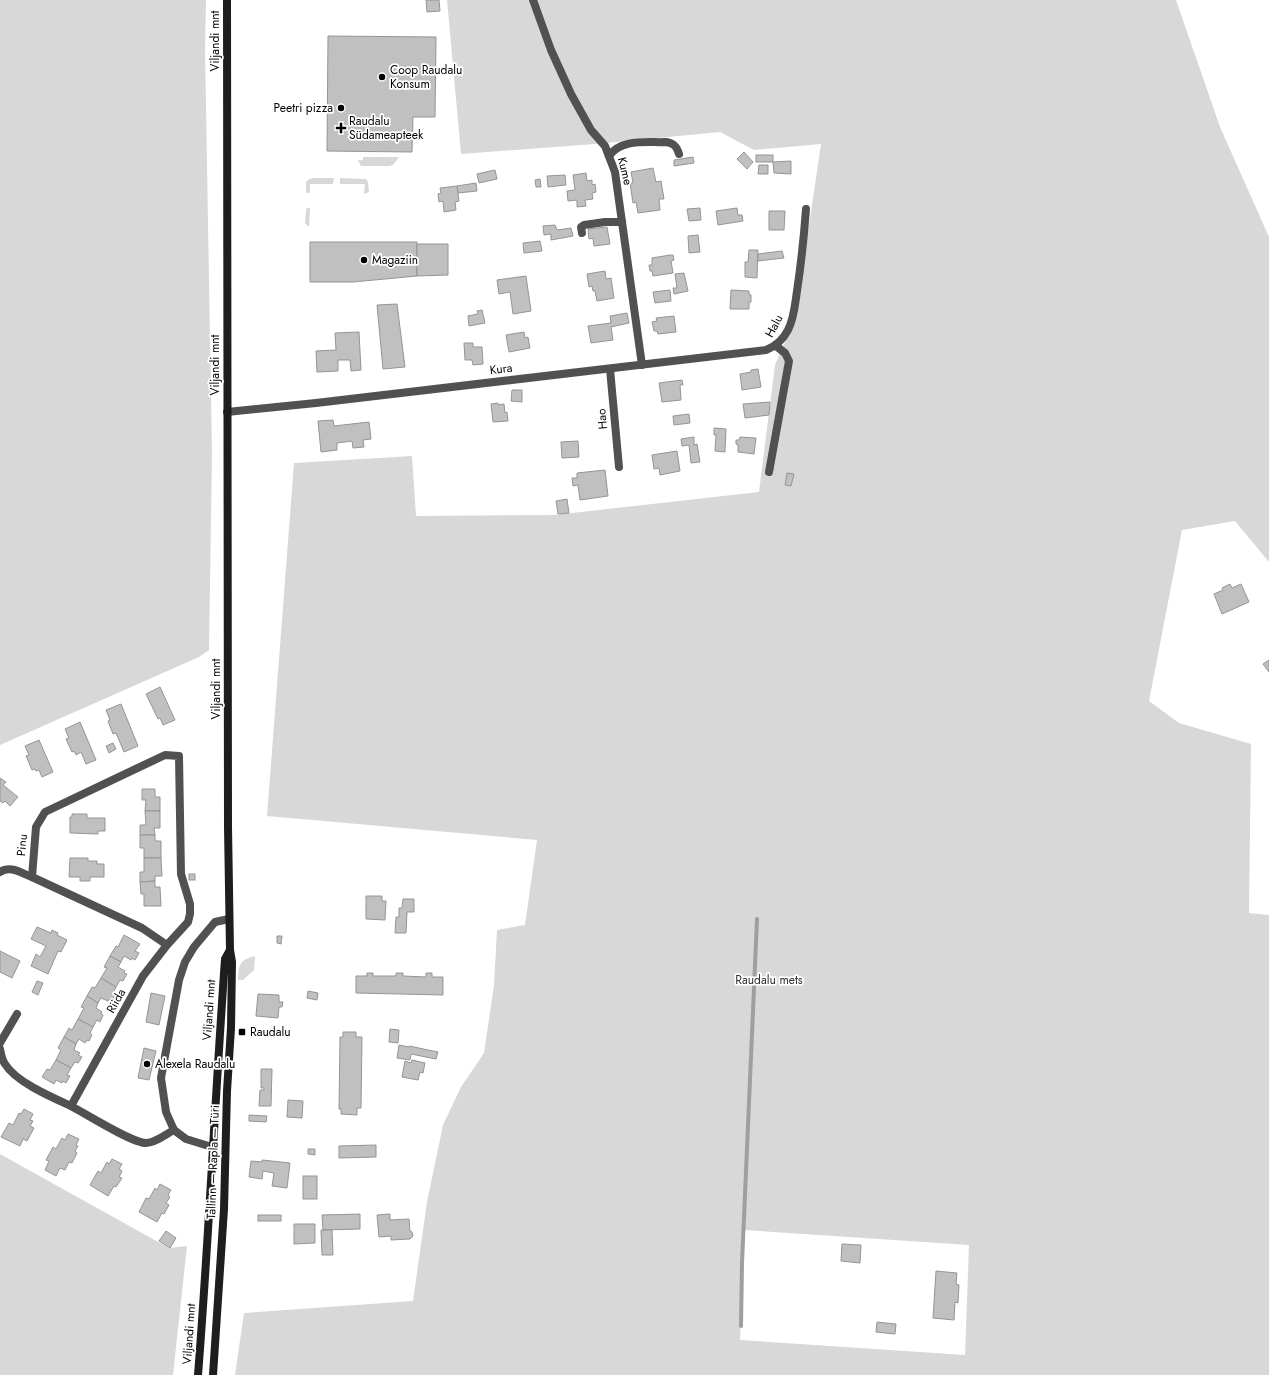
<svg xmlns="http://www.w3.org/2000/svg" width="1269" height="1375" font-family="Jost,sans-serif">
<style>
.green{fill:#d8d8d8;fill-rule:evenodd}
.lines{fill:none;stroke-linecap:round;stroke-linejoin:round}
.stream{stroke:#9f9f9f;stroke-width:4}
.building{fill:#c0c0c0;stroke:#959595}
.street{stroke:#515151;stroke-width:8}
.secondary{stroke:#1e1e1e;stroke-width:8}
.poi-dot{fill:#000;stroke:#fff;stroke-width:1.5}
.labels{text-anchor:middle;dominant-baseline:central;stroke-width:3.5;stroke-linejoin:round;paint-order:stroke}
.street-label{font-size:12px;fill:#000;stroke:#fff}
.poi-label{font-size:12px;fill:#000;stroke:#fff;text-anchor:start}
.park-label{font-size:12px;fill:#2f2f2f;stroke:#fff}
</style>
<rect width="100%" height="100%" fill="#fff"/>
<!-- green -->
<g class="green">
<polygon points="0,0 206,0 205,49 212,453 209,650 199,657 0,745"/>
<path d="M447,0H1176L1220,127L1269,237V562L1235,521L1182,530L1149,701L1179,723L1251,744L1249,913L1269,915V1375H235L244,1313L413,1301L427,1202L443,1125L461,1087L484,1053L494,985L497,930L525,925L537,840L267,816L294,463L412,456L416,516L554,515L759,492L775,365L783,346L794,327L821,144L754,150L720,132L595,144L461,154ZM745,1230L969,1245L965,1355L740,1340Z"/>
<polygon points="363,157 399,157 393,165 389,166 361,166 358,160 363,160"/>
<polygon points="314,178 334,178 333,184 310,184 310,192 308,193 306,193 306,182 309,179"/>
<polygon points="340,178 366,179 368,182 369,192 364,194 365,184 340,184"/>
<polygon points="307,208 310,208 309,227 305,223 306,210"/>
<path d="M255,956L254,970L243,980H238C239,965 239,960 255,956Z"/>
<polygon points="0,1154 169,1248 187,1246 173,1375 0,1375"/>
</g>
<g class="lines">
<!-- stream -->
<polyline class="stream" points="741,1326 742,1263 757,919"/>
</g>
<!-- building -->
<g class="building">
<polygon points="426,0 439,0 440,11 427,12"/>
<polygon points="328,36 436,37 435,117 413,117 412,152 327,151"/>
<polygon points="744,152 753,162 747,169 737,159"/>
<rect x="756" y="155" width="17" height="7"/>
<polygon points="693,157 694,163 674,166 674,160"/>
<polygon points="791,161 791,174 774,173 773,162"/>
<polygon points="759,165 768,165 768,174 758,174"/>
<polygon points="653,168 656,182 661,181 664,199 659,199 660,210 638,213 636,202 633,203 630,183 633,183 631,172"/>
<polygon points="495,170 497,179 479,183 477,174"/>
<polygon points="586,173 587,181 592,180 592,185 595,184 596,192 592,193 593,199 585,200 586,206 577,207 577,200 568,201 567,191 575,190 573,175"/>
<polygon points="565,175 566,185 548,187 547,176"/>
<polygon points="540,179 541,187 536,187 535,180"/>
<polygon points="476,183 477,191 458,193 457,186"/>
<polygon points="457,186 459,201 455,202 456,210 444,212 443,201 439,202 438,194 441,193 440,188"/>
<polygon points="700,208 701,220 689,221 687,209"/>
<polygon points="737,208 738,215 742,215 743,221 718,225 716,211"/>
<polygon points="769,211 785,211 784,230 769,230"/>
<polygon points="555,225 557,230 571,228 573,236 551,240 551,234 544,235 543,226"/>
<polygon points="607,227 610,244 594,246 593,238 589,239 588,229"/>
<polygon points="698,235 700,252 689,253 688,236"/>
<polygon points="540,241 542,251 524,253 523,243"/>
<polygon points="310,242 417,242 417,276 353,282 310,282"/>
<polygon points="417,244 448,244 448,275 417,276"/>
<polygon points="749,250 758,250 757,278 745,277 745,262 748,262"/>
<polygon points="782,251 784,258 758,261 758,254"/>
<polygon points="670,255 673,255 674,260 671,261 673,273 653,276 652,271 650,271 649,265 652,265 652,258"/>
<polygon points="605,271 606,279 611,278 614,298 597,301 595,291 593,291 592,286 589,287 587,274"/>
<polygon points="684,273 688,291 674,294 673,288 677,288 675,274"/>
<polygon points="526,276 531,311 513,314 510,292 499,294 497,280"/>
<polygon points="670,290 671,301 655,303 653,292"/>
<polygon points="731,290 749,291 749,294 751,295 751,302 749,302 749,309 730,309"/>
<polygon points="397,304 405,367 383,369 377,305"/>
<polygon points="482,310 485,323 469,326 468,316 478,314 477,311"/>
<polygon points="627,313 629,323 611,327 613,340 591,343 588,326 611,323 610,316"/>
<polygon points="674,316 676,332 658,334 657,331 654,331 652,322 657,321 656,318"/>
<polygon points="359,332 361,370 351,371 350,360 338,360 338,371 317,372 316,351 336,350 335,333"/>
<polygon points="524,332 525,338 528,337 530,348 509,352 506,335"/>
<polygon points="464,343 473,343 473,347 482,347 483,364 473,365 472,360 465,360"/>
<polygon points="758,369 761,387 742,390 740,374 751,372 751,370"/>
<polygon points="682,380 683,385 680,385 681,400 662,402 659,383"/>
<polygon points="512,390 522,390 522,402 511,401"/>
<polygon points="770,402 769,415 745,418 743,404"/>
<polygon points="498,403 498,405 504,404 505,413 507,412 508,421 493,422 491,404"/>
<polygon points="689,414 690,423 674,425 673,416"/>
<polygon points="333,420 334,426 369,422 371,439 363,440 364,447 353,448 352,441 337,443 337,450 321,452 318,421"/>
<polygon points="714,428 726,429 725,452 715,451 716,435 714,435"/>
<polygon points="694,437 694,445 697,444 700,462 691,463 689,445 682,446 681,439"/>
<polygon points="740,437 756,438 754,454 738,452 738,445 736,444 736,440 739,440"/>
<polygon points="578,441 579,457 562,458 561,442"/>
<polygon points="677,451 680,471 660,475 659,468 654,469 652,455"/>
<polygon points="605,470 608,496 580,500 578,485 573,486 572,478 577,478 577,473"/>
<polygon points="787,473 794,474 791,486 785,485"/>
<polygon points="567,499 569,513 558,514 556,501"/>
<polygon points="1230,584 1232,588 1241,584 1249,602 1222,614 1214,594 1223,590 1222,588"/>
<polygon points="1269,660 1269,672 1263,664"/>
<polygon points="160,687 175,720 163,725 160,718 158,719 146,694"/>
<polygon points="121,704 138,746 124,752 116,733 113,734 108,721 110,720 106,710"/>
<polygon points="80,722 96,760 86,764 81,752 76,755 74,751 72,752 66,739 69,738 65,729"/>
<polygon points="39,740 53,772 42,777 39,770 36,771 35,769 32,770 26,756 29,755 25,746"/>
<polygon points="113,743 116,749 109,753 106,746"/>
<polygon points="0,778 6,782 3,785 18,797 10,806 5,801 3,803 0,801"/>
<polygon points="142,789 155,789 155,797 160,797 160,811 145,811 146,800 142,800"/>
<polygon points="145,811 160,811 160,828 154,828 155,835 140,835 140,825 146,825"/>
<polygon points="72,814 87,814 87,818 105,818 105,831 98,831 98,834 70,833 70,817 72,817"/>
<polygon points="140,835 155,835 155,841 161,841 161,858 144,858 144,848 140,848"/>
<polygon points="70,858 88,858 88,861 97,861 97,864 104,864 104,877 90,877 90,881 80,881 80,877 69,877"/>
<polygon points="144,858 161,858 162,876 155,876 155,881 140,882 140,872 144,872"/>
<rect x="189" y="874" width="6" height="6"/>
<polygon points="155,881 155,887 160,887 161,906 144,906 144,894 141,894 140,882"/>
<polygon points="366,896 382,896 382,901 386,901 385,920 366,919"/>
<polygon points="403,899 414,899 414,912 407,912 406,933 395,933 396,917 399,917 399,908 402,908"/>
<polygon points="37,927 51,933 52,930 58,933 57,935 67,940 61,952 58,951 48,974 31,966 36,954 40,957 46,946 31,939"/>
<polygon points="124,935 140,944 135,951 139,953 135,960 132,958 131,960 124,956 121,962 110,956 116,946 118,947"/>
<polygon points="277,936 282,936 281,944 277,943"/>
<polygon points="0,951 20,961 12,978 0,972"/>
<polygon points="110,956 121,962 118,967 125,971 124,973 127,974 123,981 120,980 116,987 101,978 107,968 104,967"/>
<polygon points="367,973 373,973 373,976 396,976 396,973 403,973 403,976 426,977 426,973 432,973 432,977 443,977 443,995 356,993 356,976 367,976"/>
<polygon points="101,978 116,987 113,993 115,994 112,1001 109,999 108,1001 101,998 98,1003 87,996 92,987 95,988"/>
<polygon points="37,981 43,983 38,995 32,992"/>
<polygon points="308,991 318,993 317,1000 307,998"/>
<polygon points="151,993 165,996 159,1025 146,1022"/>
<polygon points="258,994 279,995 279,1002 283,1002 282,1007 279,1007 278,1018 256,1016"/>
<polygon points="87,996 98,1003 96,1008 102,1012 101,1014 103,1015 100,1022 97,1020 93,1027 78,1019 84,1008 81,1007"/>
<polygon points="78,1019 93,1027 90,1033 92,1035 89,1041 87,1040 85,1043 79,1039 76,1044 64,1037 69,1028 72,1030"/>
<polygon points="390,1029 399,1030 398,1043 389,1042"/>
<polygon points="343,1032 356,1032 356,1037 362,1037 361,1108 357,1108 357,1115 341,1114 341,1109 339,1109 340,1037 343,1037"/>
<polygon points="64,1037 76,1044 74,1050 80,1053 78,1055 82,1057 78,1063 75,1062 71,1068 56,1060 61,1050 58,1048"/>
<polygon points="399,1045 409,1047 409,1046 438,1052 436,1059 411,1054 410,1060 397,1058"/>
<polygon points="144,1048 156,1051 149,1080 138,1078"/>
<polygon points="56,1060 71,1068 67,1075 70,1076 66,1083 63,1081 62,1083 56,1080 54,1084 42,1077 47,1069 50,1070"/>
<polygon points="412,1060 425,1063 423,1073 420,1072 418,1080 402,1077 405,1061 411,1063"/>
<polygon points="261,1069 272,1069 271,1106 259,1106 260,1090 264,1090 264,1088 261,1088"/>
<polygon points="288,1100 303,1101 302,1118 287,1117"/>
<polygon points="24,1109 33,1114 30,1120 33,1121 30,1126 34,1128 27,1141 23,1139 20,1146 1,1137 9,1123 13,1125 19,1113 21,1114"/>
<polygon points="249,1115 267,1116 266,1122 249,1121"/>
<polygon points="68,1134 79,1139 76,1145 78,1146 75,1151 77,1153 72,1163 69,1162 65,1170 60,1168 56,1176 45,1170 49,1161 46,1160 53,1147 56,1149 62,1138 65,1140"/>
<polygon points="376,1145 376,1157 339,1158 339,1146"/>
<polygon points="308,1149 315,1149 315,1155 308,1154"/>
<polygon points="112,1159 122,1164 119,1169 122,1171 119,1177 122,1178 116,1187 114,1186 108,1196 90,1185 98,1171 101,1173 107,1162 109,1164"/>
<polygon points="262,1160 290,1163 287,1188 272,1186 274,1173 263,1171 262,1179 249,1177 251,1161 262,1162"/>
<rect x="303" y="1176" width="14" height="23"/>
<polygon points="160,1184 171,1190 168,1195 170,1197 166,1203 169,1205 164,1214 162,1213 157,1222 139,1212 146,1198 149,1199 155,1188 157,1190"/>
<polygon points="360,1214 360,1229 323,1230 322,1215"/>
<polygon points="390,1214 390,1220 409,1219 410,1231 412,1232 413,1236 410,1239 391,1240 391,1236 379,1237 377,1215"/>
<rect x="258" y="1215" width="23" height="6"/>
<polygon points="294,1224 315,1224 315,1243 294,1244"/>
<polygon points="321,1230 332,1230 333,1255 322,1255"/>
<polygon points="166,1231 176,1238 170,1248 159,1241"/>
<polygon points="842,1244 861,1245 860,1263 841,1261"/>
<polygon points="936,1271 957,1273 956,1284 959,1285 958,1303 955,1302 954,1320 933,1318"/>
<polygon points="877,1322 896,1324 895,1334 876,1332"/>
</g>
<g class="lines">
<!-- street -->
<g class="street">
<polyline points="533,0 551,50 571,94 591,130 605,146 615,172 642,365"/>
<path d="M609,156C621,138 648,143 666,142C674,143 677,147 679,154"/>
<polyline points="582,233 581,227 584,225 605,222 622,222"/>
<polyline points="610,369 619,467"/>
<path d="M227,412L316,403L766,350C776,346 783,340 788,330C794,319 795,304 797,291C801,264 804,237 806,209"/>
<polyline points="769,472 789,361 785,353 776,346"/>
<path d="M0,872C10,865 21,873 32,877"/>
<path d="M167,945L142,928L32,877L36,827L45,812L165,755L179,756L181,874L190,904V914L188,922L167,945L143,976L71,1106C86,1114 132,1143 146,1143C156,1143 166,1134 174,1130"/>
<polyline points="0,1043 17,1014"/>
<path d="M0,1049C1,1054 2,1060 5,1064C16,1082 51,1097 71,1106"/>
<polyline points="212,1147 186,1139 174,1130 166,1112 161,1078 179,980 185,962 194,947 215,922 229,919"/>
</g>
<!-- secondary -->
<g class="secondary">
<path d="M198,1375C209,1236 215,1098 225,959L230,950L228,827L227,0"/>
<polyline points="213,1375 224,1209 227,1091 231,1028 232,962 230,950"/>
</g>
</g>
<!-- markers -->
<g class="poi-dot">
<circle cx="382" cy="77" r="4"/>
<circle cx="341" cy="108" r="4"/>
<path d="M339 122h4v4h4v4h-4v4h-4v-4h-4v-4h4z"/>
<circle cx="364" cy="260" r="4"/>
<rect x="238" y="1028" width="8" height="8" rx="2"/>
<circle cx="147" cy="1064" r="4"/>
</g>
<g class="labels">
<!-- street labels -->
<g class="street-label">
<text transform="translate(215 41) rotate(-90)">Viljandi mnt</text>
<text transform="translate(625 171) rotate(76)">Kume</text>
<text transform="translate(774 326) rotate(-62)">Halu</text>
<text transform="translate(215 365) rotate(-90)">Viljandi mnt</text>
<text transform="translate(501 369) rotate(-7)">Kura</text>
<text transform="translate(602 419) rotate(-95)">Hao</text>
<text transform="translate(216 689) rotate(-90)">Viljandi mnt</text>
<text transform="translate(22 845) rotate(-85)">Pinu</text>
<text transform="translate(116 1001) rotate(-61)">Riida</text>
<text transform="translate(209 1010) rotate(-86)">Viljandi mnt</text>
<text transform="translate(213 1162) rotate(-88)">Tallinn — Rapla — Türi</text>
<text transform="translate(189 1334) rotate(-86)">Viljandi mnt</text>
</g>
<!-- poi labels -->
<g class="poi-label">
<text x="390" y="70">Coop Raudalu<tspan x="390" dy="14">Konsum</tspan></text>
<text x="333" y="108" text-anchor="end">Peetri pizza</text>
<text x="349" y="121">Raudalu<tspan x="349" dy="14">Südameapteek</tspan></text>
<text x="372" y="260">Magaziin</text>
<text x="250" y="1032">Raudalu</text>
<text x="155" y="1064">Alexela Raudalu</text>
</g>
<!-- park labels -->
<g class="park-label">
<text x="769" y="980">Raudalu mets</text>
</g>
</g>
</svg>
